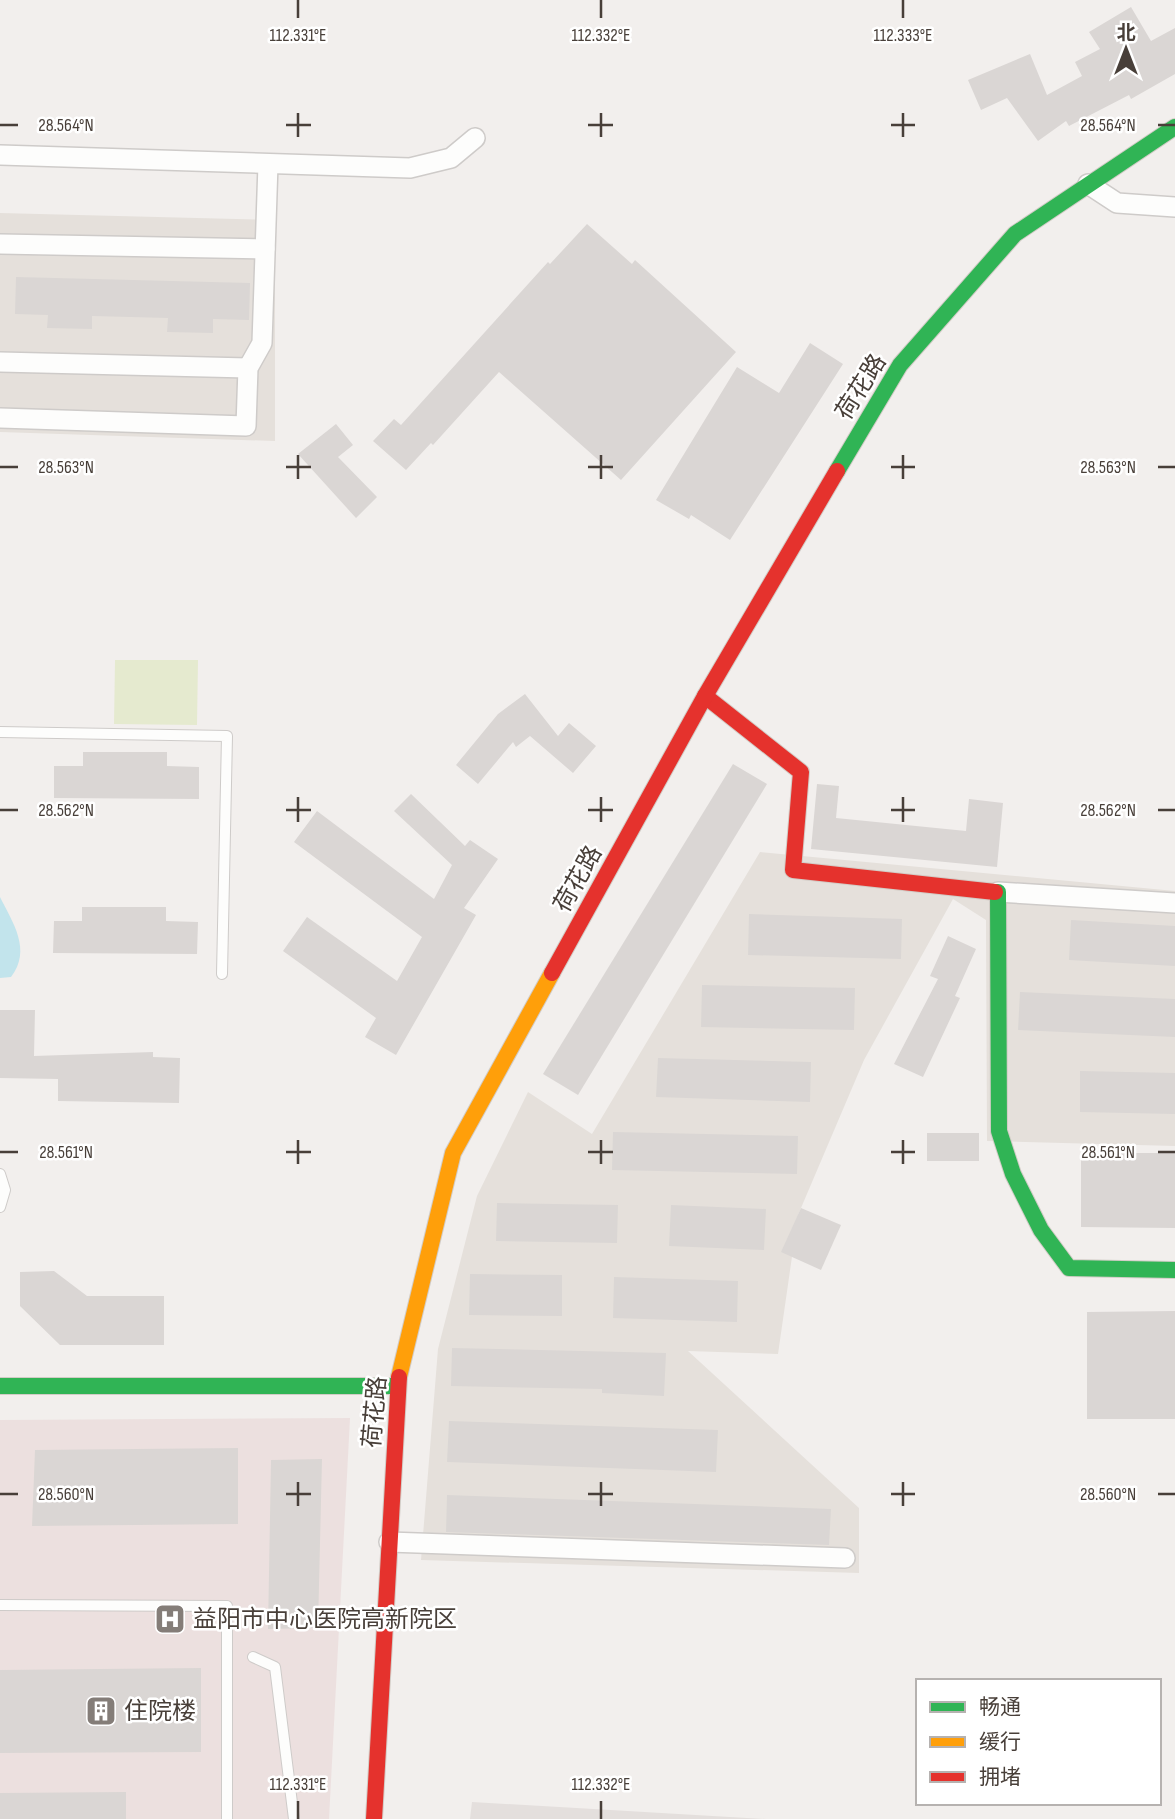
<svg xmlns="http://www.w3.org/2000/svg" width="1175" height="1819" font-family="'Sofia Sans Condensed','Noto Sans SC',sans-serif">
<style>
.residential{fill:#e5e0db}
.industrial{fill:#e4dfdd}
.medical{fill:#ece0df}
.green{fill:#e5eacf}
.water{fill:#c2e4ec}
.building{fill:#dad6d4}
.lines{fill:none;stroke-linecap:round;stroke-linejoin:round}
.lane-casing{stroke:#cecbc9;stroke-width:12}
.street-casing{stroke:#cecbc9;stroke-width:22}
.fast-casing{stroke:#d2ccc6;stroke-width:18}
.slow-casing{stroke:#d2ccc6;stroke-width:18}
.jam-casing{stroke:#d2ccc6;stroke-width:18}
.lane{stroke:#fdfdfc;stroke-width:10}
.street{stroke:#fdfdfc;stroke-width:19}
.fast{stroke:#30b455;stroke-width:16}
.slow{stroke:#ff9f0a;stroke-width:16}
.jam{stroke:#e5322d;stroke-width:16}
.ticks{fill:none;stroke:#483f39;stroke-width:2.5}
.labels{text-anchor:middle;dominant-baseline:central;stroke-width:5;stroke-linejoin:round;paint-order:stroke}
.street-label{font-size:24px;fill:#483f39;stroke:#fff}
.poi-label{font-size:24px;fill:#483f39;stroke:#fff;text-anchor:start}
.ticks-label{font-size:18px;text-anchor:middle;fill:#483f39;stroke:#fff;stroke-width:5;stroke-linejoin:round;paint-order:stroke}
</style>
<rect width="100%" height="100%" fill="#f2efed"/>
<!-- residential -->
<g class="residential">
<polygon points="0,213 275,220 275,441 0,432"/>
<polygon points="760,852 1175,891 1175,1146 987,1141 986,920 953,899 864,1060 798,1215 778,1354 688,1351 859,1508 859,1573 421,1560 438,1349 477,1196 528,1092 592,1134"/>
</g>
<!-- industrial -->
<polygon class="industrial" points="472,1802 766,1819 470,1819"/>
<!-- medical -->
<polygon class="medical" points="350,1418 329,1819 0,1819 0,1420"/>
<!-- green -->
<polygon class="green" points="115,660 198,660 197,725 114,724"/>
<!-- water -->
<path class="water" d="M0,897C13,923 32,950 11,977L0,978Z"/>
<!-- building -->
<g class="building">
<polygon points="1131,7 1151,41 1175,28 1175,74 1131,99 1129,95 1069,126 1066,121 1038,141 1007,98 981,110 968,80 1030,54 1047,95 1082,76 1075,62 1100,49 1089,32"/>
<polygon points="587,224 632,264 635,260 736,352 621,480 499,372 433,445 431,443 406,470 373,441 394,419 401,425 548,262 550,264"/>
<polygon points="16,277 250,283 249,320 213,319 213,333 167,332 168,318 92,316 92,329 47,328 48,315 15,314"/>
<polygon points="810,343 843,364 730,540 691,515 689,519 656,500 737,367 779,393"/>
<polygon points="336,424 353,445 338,457 377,497 356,518 298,454"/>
<polygon points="525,694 558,736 569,723 596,746 573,773 530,736 516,747 513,742 478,784 456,765 498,714"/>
<polygon points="83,752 167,752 167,766 199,767 199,799 54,798 54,766 83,766"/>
<polygon points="733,764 767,784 578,1095 543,1074"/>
<polygon points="817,784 839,786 836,818 966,831 969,799 1003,803 997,867 811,849"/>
<polygon points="411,794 465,846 470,840 498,859 464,908 476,915 396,1055 365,1037 376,1018 283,951 307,917 397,981 422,937 294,842 317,811 434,899 452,865 394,811"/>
<polygon points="82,907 166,907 166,921 198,922 197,954 53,953 54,921 82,921"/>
<polygon points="749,914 902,919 901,959 748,955"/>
<polygon points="1071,920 1175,926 1175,966 1069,960"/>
<polygon points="948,936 976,949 955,996 960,998 923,1077 894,1064 938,979 930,976"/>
<polygon points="702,985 855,988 854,1030 701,1027"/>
<polygon points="1020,992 1175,999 1175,1037 1018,1030"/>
<polygon points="0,1010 35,1010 34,1056 153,1052 153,1057 180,1058 179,1103 58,1101 58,1079 0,1078"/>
<polygon points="658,1058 811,1062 810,1102 656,1097"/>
<polygon points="1080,1071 1175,1073 1175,1114 1080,1112"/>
<polygon points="613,1132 798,1136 797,1174 612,1170"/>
<rect x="927" y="1133" width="52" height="28"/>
<polygon points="1081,1153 1175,1153 1175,1228 1081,1227"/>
<polygon points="497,1203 618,1205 617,1243 496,1241"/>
<polygon points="671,1205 766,1209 764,1250 669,1246"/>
<polygon points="801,1208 841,1225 821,1270 781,1252"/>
<polygon points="54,1271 87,1296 164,1296 164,1345 60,1345 20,1306 20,1272"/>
<polygon points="470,1274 562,1275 562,1316 469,1315"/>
<polygon points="614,1277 738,1281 737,1322 613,1318"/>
<polygon points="1175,1311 1175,1419 1087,1419 1087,1312"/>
<polygon points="452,1348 666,1353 664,1396 602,1393 602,1389 451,1386"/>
<polygon points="449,1421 718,1430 716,1472 447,1462"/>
<polygon points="238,1448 238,1524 32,1526 35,1450"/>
<polygon points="322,1459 318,1628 268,1629 271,1460"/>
<polygon points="447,1495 831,1509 829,1545 446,1532"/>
<polygon points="201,1668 201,1752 0,1753 0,1670"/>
<polygon points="126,1792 126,1819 0,1819 0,1793"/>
</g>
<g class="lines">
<!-- lane casing -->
<g class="lane-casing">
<g id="lane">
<polyline points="0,732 227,736 222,974"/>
<polyline points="0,1174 5,1190 0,1207"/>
<polyline points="0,1605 227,1606 227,1819"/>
<polyline points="253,1657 275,1667 294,1819"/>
</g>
</g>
<!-- street casing -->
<g class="street-casing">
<g id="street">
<polyline points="0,155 410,168 451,158 475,138"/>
<polyline points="1088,184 1117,203 1175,207"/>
<polyline points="0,244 265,249"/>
<polyline points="0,362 248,368"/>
<polyline points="0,418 246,426 248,368 262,343 268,164"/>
<polyline points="998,892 1175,903"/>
<polyline points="389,1542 845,1558"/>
</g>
</g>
<!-- fast casing -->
<g class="fast-casing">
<g id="fast">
<polyline points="837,471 900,365 1015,234 1175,127"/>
<polyline points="995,892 998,892 999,1131 1013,1174 1041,1230 1069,1268 1175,1270"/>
<polyline points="0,1386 397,1386"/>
</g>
</g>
<!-- slow casing -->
<g class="slow-casing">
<polyline id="slow" points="399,1377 453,1153 552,973"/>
</g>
<!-- jam casing -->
<g class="jam-casing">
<g id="jam">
<polyline points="705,696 801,772 793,870 995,892"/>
<polyline points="552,973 705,696 837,471"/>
<polyline points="374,1819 399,1377"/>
</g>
</g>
<!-- lane -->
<use href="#lane" class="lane"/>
<!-- street -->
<use href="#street" class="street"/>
<!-- fast -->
<use href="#fast" class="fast"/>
<!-- slow -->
<use href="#slow" class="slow"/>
<!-- jam -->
<use href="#jam" class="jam"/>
</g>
<!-- ticks -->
<path class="ticks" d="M298,0V18M601,0V18M903,0V18M298,113V137M601,113V137M903,113V137M0,125H18M286,125H311M588,125H613M891,125H915M1158,125H1175M298,455V479M601,455V479M903,455V479M0,467H18M286,467H311M588,467H613M891,467H915M1158,467H1175M298,797V822M601,797V822M903,797V822M0,810H18M286,810H311M588,810H613M891,810H915M1158,810H1175M298,1140V1164M601,1140V1164M903,1140V1164M0,1152H18M286,1152H311M588,1152H613M891,1152H915M1158,1152H1175M298,1482V1506M601,1482V1506M903,1482V1506M0,1494H18M286,1494H311M588,1494H613M891,1494H915M1158,1494H1175M298,1801V1819M601,1801V1819"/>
<!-- icons -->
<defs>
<g id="hospital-square" transform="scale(1.575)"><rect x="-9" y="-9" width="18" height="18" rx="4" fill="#847d78" stroke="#fff"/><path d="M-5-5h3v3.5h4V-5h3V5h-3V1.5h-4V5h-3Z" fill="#fff"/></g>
<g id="building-square" transform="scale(1.575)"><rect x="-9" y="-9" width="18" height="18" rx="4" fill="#847d78" stroke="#fff"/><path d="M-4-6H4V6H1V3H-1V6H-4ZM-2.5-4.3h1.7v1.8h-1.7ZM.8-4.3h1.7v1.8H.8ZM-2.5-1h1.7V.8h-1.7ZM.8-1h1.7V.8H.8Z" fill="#fff"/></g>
</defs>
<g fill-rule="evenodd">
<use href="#hospital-square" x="170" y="1619"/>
<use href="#building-square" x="101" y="1711"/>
</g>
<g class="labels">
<!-- street labels -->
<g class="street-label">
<text transform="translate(861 387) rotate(-58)">荷花路</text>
<text transform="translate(578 879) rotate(-61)">荷花路</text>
<text transform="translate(375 1412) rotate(-85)">荷花路</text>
</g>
<!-- poi labels -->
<g class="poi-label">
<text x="193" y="1619">益阳市中心医院高新院区</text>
<text x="124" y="1711">住院楼</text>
</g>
</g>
<g class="ticks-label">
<text x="298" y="41">112.331°E</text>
<text x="601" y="41">112.332°E</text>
<text x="903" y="41">112.333°E</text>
<text x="66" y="131">28.564°N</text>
<text x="1108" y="131">28.564°N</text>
<text x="66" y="473">28.563°N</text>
<text x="1108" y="473">28.563°N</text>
<text x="66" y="816">28.562°N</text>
<text x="1108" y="816">28.562°N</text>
<text x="66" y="1158">28.561°N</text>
<text x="1108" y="1158">28.561°N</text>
<text x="66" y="1500">28.560°N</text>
<text x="1108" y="1500">28.560°N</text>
<text x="298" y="1790">112.331°E</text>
<text x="601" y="1790">112.332°E</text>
</g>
<!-- legend -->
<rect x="916" y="1679" width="245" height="126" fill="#ffffff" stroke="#b6b2b0" stroke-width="2"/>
<rect x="930" y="1702" width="35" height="10" fill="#30b455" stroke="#b6b2b0" stroke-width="2"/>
<text x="979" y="1714" font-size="21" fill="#483f39">畅通</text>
<rect x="930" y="1737" width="35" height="10" fill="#ff9f0a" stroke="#b6b2b0" stroke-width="2"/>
<text x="979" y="1749" font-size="21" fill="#483f39">缓行</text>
<rect x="930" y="1772" width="35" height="10" fill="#e5322d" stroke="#b6b2b0" stroke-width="2"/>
<text x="979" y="1784" font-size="21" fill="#483f39">拥堵</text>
<!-- north arrow -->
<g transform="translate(1126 49)" stroke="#ffffff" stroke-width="5" paint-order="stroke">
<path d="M0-5L12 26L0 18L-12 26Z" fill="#483f39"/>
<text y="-10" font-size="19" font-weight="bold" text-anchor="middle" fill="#483f39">北</text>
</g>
</svg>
